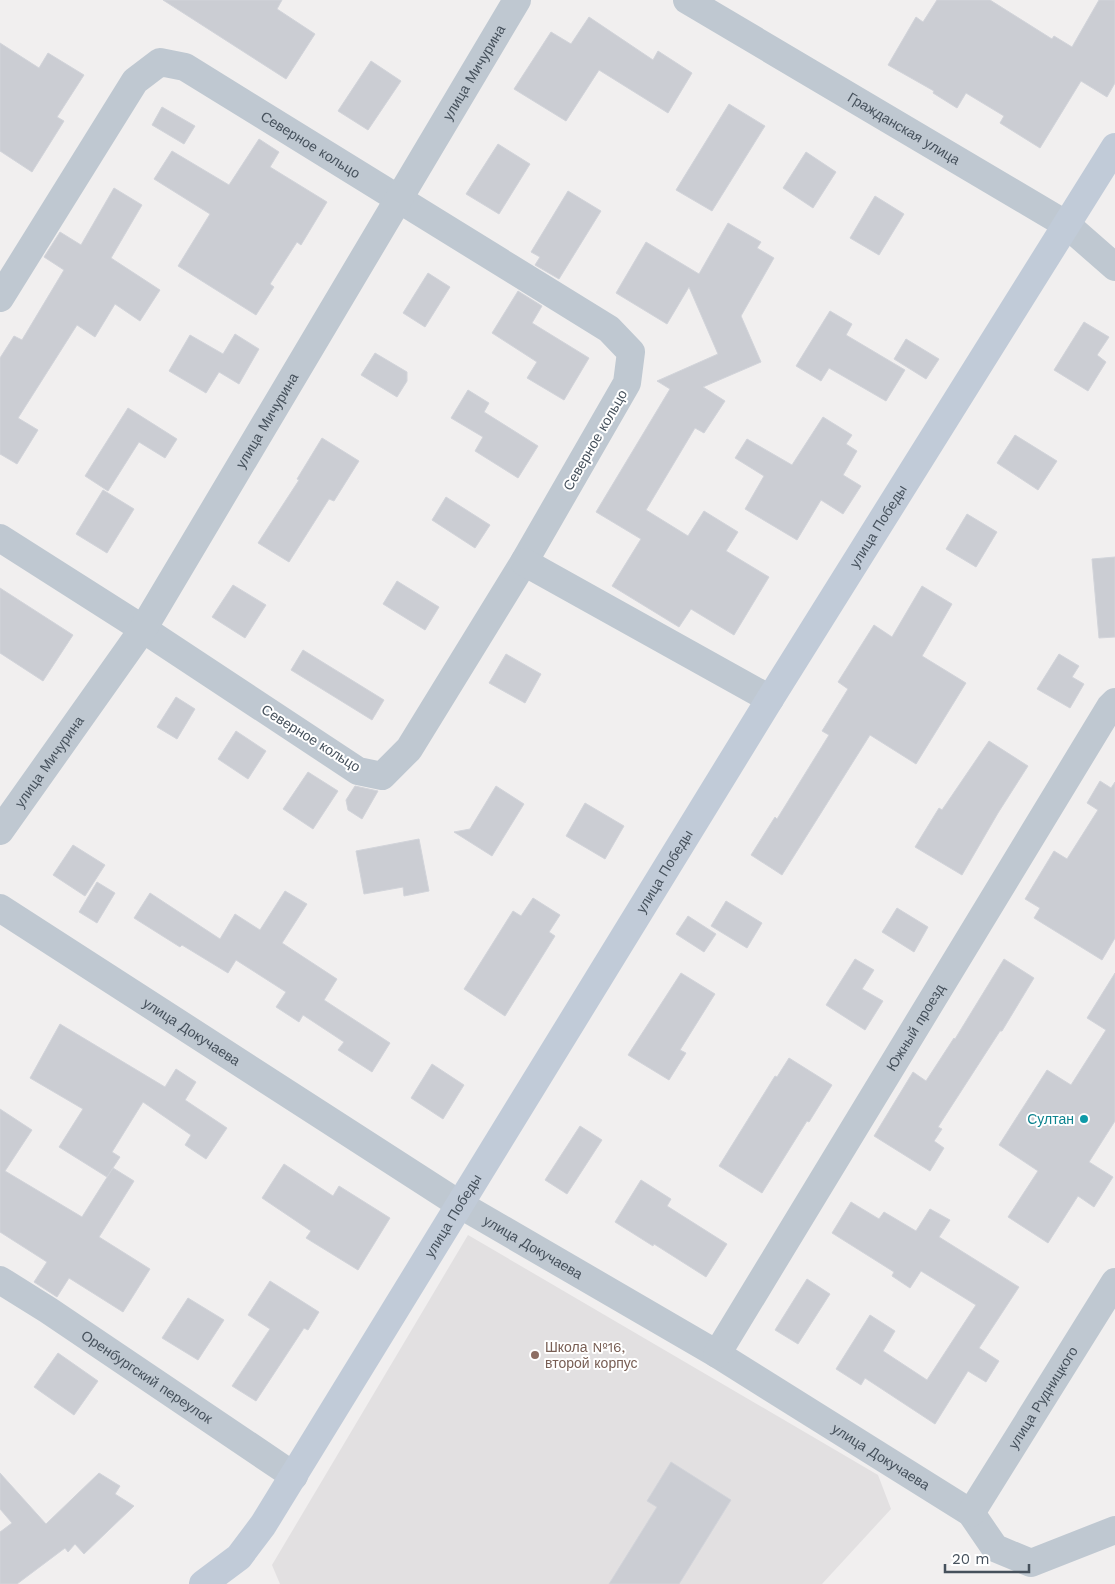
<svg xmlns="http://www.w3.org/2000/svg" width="1115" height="1584" font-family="'Work Sans',sans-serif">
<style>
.education{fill:#e2e0e1}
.building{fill:#cbcdd3;stroke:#d2d4da}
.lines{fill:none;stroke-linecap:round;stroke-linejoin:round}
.street{stroke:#bfc8d1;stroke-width:28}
.secondary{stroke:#c1cbd8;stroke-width:28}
.culture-dot{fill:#0f9aa8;stroke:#fff;stroke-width:2}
.education-dot{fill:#8d6e63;stroke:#fff;stroke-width:2}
.labels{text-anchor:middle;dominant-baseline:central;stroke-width:4;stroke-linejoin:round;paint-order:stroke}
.street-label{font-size:14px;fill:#46515c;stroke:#fff}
.culture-label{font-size:14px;fill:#0d838f;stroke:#fff;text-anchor:end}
.education-label{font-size:14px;fill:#785e54;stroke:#fff;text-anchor:start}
</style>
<rect width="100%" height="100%" fill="#f1efef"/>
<!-- education -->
<polygon class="education" points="468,1235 878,1475 891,1509 822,1584 280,1584 272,1565"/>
<!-- building -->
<g class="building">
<polygon points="163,0 282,0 277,9 315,34 286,79"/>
<polygon points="937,0 990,0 1052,39 1054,36 1072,47 1099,0 1115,0 1115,83 1107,97 1081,81 1040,148 1000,123 1004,116 966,93 957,108 933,93 934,91 888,65 916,17 923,22"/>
<polygon points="589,17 653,60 658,51 692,73 668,113 599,70 566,121 514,89 551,32 571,44"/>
<polygon points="0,43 39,68 48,53 84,75 57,117 64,121 32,172 0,151"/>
<polygon points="371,61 401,81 368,130 338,111"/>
<polygon points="729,104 765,126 712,211 676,190"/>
<polygon points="162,107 195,126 184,144 152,125"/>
<polygon points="259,139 279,152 270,167 327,202 301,245 297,242 270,284 274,287 256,315 178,266 210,214 154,179 172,151 229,185"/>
<polygon points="498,144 530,164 499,214 466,194"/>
<polygon points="806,152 836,172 813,208 783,188"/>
<polygon points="114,188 142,205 111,258 160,290 140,321 115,304 95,337 77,325 18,418 38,430 17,464 0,454 0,358 14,336 22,340 64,270 44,257 60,232 81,245"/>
<polygon points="568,191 601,211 559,279 535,265 540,257 531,252"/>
<polygon points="875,196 904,214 879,255 850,238"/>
<polygon points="728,223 761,242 757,248 774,258 741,316 761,362 703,387 725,401 704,433 695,428 646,510 688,536 704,511 738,532 726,551 769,577 734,635 691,609 679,627 612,586 641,539 596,512 670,389 657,381 718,354 689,287 667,324 616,293 646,242 699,274"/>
<polygon points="428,273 450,287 425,327 403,313"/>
<polygon points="518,291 542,306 532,323 589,358 564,400 527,378 537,362 492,333"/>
<polygon points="830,311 852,324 846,335 905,370 886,401 829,368 821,381 796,366"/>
<polygon points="1084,322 1109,337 1097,355 1106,362 1088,391 1054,370"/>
<polygon points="235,334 259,349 239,384 219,372 206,393 169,371 190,335 223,354"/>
<polygon points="906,339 939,359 926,379 894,359"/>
<polygon points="375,353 407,372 407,381 397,397 361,375"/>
<polygon points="468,390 489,403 484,412 538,446 518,478 475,451 483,437 451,418"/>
<polygon points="128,408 177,439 165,458 139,442 108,491 85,476"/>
<polygon points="823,417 852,435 846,444 857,451 843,475 861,486 843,514 821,500 797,540 745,509 764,476 735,458 747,439 792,465"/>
<polygon points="1015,435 1057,461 1038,490 997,463"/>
<polygon points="322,438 359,461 334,501 329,499 289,562 258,543 299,480 297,479"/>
<polygon points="103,490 134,509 107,553 76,534"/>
<polygon points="446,497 490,525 475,548 432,520"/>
<polygon points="967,514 997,532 976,567 946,549"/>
<polygon points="1115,557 1115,637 1099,638 1092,559"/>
<polygon points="397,581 439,607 425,630 383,604"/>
<polygon points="233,585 266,605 245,638 212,617"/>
<polygon points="922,586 952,604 922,656 966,683 916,764 870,735 782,875 751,855 775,817 777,819 829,735 822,731 848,689 838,682 874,625 892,637"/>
<polygon points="0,588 73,635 43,681 0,653"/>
<polygon points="303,650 384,700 372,720 291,670"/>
<polygon points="506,654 541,674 525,703 489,683"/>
<polygon points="1059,654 1079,666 1072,677 1084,684 1070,708 1037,689"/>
<polygon points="176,697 195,709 177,739 157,727"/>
<polygon points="236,731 266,751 248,779 218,759"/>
<polygon points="989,741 1028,766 998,813 962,875 915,847 939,808 942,810"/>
<polygon points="308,772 338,791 313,829 283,809"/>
<polygon points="1100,781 1111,788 1115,782 1115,938 1102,960 1034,918 1040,908 1025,899 1054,851 1067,859 1098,810 1087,803"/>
<polygon points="355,786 378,791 362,819 348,810 346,800"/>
<polygon points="496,786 524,804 492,856 454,832 470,829"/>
<polygon points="585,803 624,826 605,859 566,836"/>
<polygon points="419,839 429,891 404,896 403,887 364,894 356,851"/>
<polygon points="73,845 105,865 85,896 53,875"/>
<polygon points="97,882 115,893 97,923 79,912"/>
<polygon points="285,891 307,904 282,943 337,979 324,1000 390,1043 372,1072 338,1050 344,1042 303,1015 299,1022 276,1007 286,992 236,960 228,973 182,945 180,947 134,918 150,893 220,939 235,914 260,930"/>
<polygon points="533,898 560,915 549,932 555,936 505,1016 464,989 513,911 521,916"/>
<polygon points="726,901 762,923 747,948 711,926"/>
<polygon points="897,908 928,927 914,952 882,932"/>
<polygon points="688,916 716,934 704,952 676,934"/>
<polygon points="855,959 874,970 862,989 883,1001 865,1030 826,1005"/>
<polygon points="1004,959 1034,978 1002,1031 1000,1031 938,1127 942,1129 934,1141 944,1148 930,1171 874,1136 913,1072 926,1081 954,1038 955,1039"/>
<polygon points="681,973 715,994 680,1050 686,1053 669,1080 628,1055"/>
<polygon points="1115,973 1115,1121 1089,1162 1113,1177 1094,1207 1078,1196 1048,1243 1008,1217 1038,1171 999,1145 1047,1070 1071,1085 1106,1030 1087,1018"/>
<polygon points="60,1024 165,1087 176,1069 196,1082 185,1100 227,1128 206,1159 185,1145 191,1135 143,1102 112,1152 120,1157 107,1177 59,1147 83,1109 30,1078"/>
<polygon points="789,1058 832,1085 809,1122 807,1121 762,1193 719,1166 775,1076 777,1077"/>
<polygon points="432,1064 464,1085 443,1119 411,1098"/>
<polygon points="0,1109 32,1130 5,1171 82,1217 113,1168 134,1181 99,1237 150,1269 123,1312 69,1278 57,1297 34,1282 47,1262 0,1232"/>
<polygon points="580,1126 602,1140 567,1194 545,1180"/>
<polygon points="284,1164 333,1196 339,1186 390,1218 358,1270 306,1238 311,1231 262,1198"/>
<polygon points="641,1180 671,1199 667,1206 727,1244 706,1277 654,1244 653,1246 615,1222"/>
<polygon points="851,1202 879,1219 884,1212 916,1231 930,1209 950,1220 939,1237 1019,1287 979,1348 999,1361 986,1382 968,1371 935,1424 865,1378 861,1385 836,1369 870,1315 895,1331 883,1351 927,1380 976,1305 921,1271 910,1288 892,1276 894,1272 832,1233"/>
<polygon points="807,1279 830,1294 798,1344 775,1330"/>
<polygon points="270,1281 319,1312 308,1330 304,1328 256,1401 232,1386 270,1329 248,1315"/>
<polygon points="188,1298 224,1320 198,1360 162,1338"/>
<polygon points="58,1353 98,1381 74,1415 34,1387"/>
<polygon points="671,1462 731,1500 679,1584 609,1584 657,1507 647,1501"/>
<polygon points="0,1473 46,1524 99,1473 120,1486 115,1494 134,1506 84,1554 75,1544 68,1552 65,1548 17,1584 0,1584 0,1532 12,1523 0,1509"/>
</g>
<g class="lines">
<!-- street -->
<g class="street">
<path id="s1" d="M687,0L1067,225L1115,267"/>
<path id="s2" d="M0,298L135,81L160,62L185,67L609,329L631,352L627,383L524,562L409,749L382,776L358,771L143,629L0,538"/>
<polyline points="524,562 770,699"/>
<path id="s3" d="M0,831L143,629L517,0"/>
<path id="s4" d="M0,908L459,1204L717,1354L971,1513L995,1548L1031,1563L1115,1530"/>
<path id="s5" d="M0,1280L48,1310L294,1476"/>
<path id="s6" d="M717,1354L1110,707L1115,702"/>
<path id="s7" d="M971,1513L1115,1282"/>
</g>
<!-- secondary -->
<path class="secondary" id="s8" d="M203,1584L239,1557L263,1525L770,699L1115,147"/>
</g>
<!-- markers -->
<circle class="culture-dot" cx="1084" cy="1119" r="5"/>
<circle class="education-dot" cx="535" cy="1355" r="5"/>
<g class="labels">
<!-- street labels -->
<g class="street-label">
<text stroke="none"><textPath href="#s3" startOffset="895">улица Мичурина</textPath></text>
<text stroke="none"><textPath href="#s1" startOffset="252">Гражданская улица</textPath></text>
<text stroke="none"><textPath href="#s2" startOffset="460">Северное кольцо</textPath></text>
<text stroke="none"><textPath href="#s3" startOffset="490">улица Мичурина</textPath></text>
<text transform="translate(595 440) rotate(-60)">Северное кольцо</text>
<text stroke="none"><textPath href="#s8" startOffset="1258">улица Победы</textPath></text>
<text transform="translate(311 738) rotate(32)">Северное кольцо</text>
<text stroke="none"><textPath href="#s3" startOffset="85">улица Мичурина</textPath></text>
<text stroke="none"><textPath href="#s8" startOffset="852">улица Победы</textPath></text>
<text stroke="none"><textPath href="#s6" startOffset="382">Южный проезд</textPath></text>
<text stroke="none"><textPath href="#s4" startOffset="228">улица Докучаева</textPath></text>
<text stroke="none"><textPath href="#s8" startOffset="448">улица Победы</textPath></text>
<text stroke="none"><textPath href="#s4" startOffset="632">улица Докучаева</textPath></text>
<text stroke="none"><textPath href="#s5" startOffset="176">Оренбургский переулок</textPath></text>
<text stroke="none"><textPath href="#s7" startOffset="136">улица Рудницкого</textPath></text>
<text stroke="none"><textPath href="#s4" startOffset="1038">улица Докучаева</textPath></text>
</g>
<!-- culture labels -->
<g class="culture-label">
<text x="1074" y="1119">Султан</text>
</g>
<!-- education labels -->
<g class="education-label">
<text x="545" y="1347">Школа №16,<tspan x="545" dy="16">второй корпус</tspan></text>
</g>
</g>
<!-- scale -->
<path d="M945 1564v8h84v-8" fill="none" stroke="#46515c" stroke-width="2.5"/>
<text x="952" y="1564" font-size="15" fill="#46515c" stroke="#ffffff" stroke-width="4" paint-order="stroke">20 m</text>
</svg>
